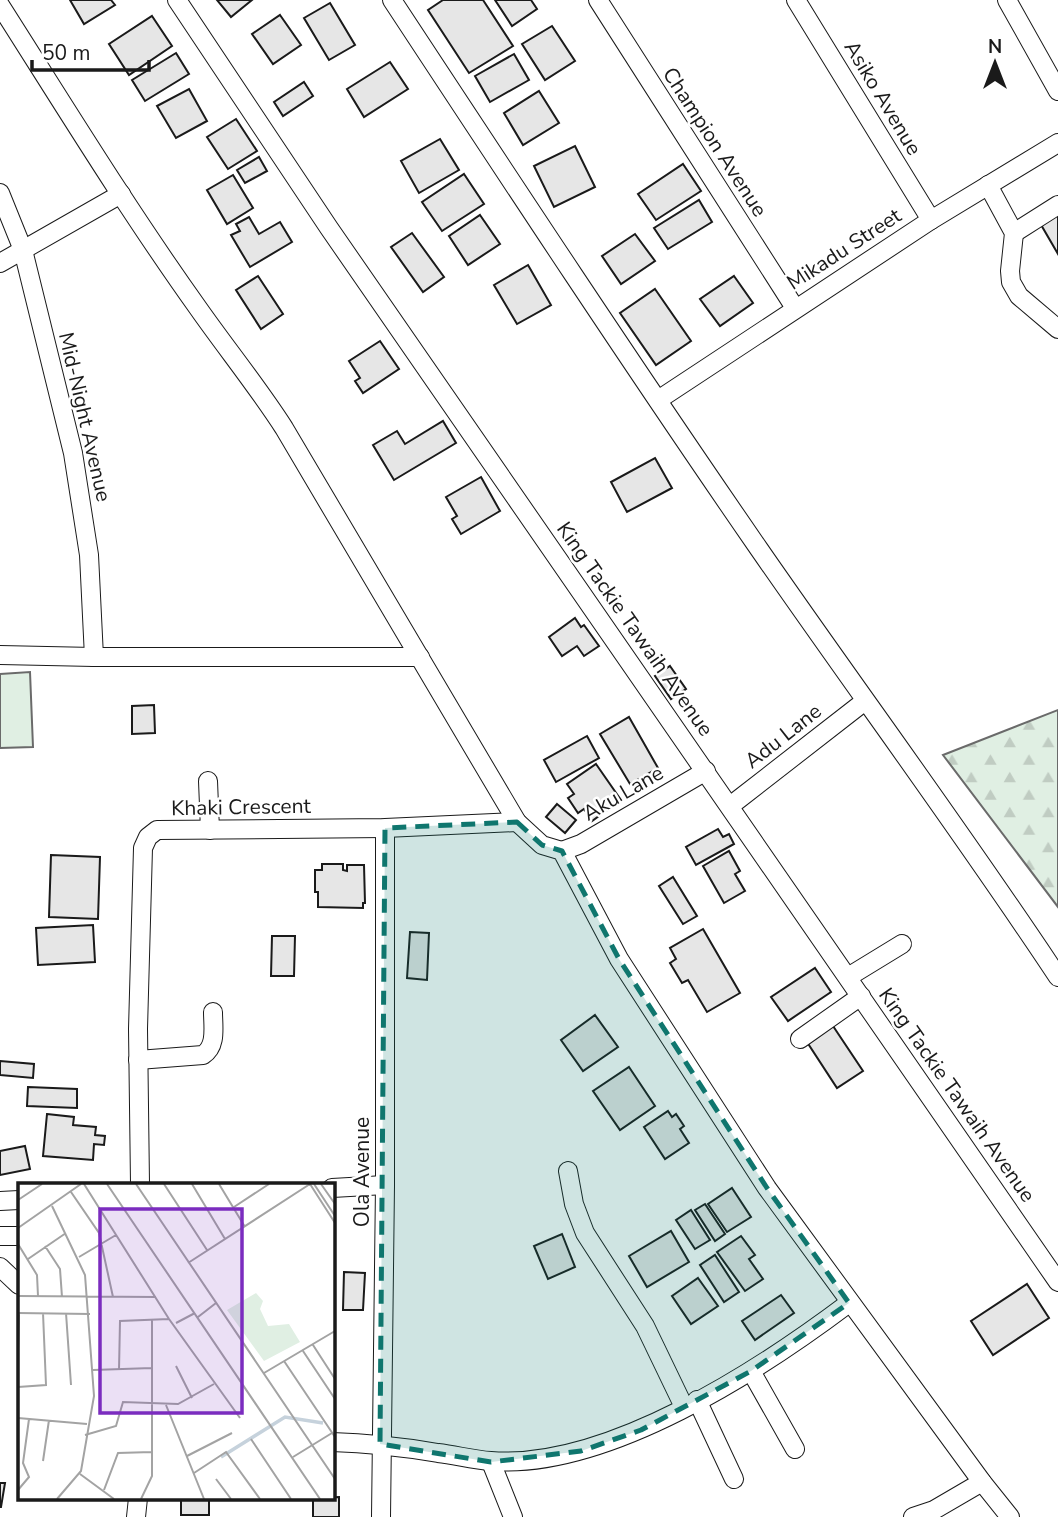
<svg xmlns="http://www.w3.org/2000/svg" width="1058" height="1517" font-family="'Nunito Sans',sans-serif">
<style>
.forest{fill:url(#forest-firs);stroke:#6a6a6a;stroke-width:2}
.pitch{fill:#e0efe3;stroke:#6a6a6a;stroke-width:2}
.building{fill:#e6e6e6;stroke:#1a1a1a;stroke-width:2}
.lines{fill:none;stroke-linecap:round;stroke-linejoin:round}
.minor-casing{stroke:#1a1a1a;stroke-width:20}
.minor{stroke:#fff;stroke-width:18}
.marked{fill:#0f766e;fill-opacity:0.2;stroke:#0f766e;stroke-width:5;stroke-dasharray:14 9;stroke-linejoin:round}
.labels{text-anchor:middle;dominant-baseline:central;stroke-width:5;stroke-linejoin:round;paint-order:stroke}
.street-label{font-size:21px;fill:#1a1a1a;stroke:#fff}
.inset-river{fill:none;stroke:#c6d2dc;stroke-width:3.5}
.inset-road{fill:none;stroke:#a3a3a3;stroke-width:2}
.view{fill:#7b2cbf;fill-opacity:0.15;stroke:#7b2cbf;stroke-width:3.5}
.inset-edge{fill:none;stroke:#1a1a1a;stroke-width:3.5}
</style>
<defs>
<pattern id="forest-firs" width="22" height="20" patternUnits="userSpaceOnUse" patternTransform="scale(1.75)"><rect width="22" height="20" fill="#e0efe3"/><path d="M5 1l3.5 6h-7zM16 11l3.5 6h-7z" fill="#c0ccc2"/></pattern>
</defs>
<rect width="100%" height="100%" fill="#fff"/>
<!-- forest -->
<polygon class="forest" points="1058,710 1058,907 943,755"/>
<!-- pitch -->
<polygon class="pitch" points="30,672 33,747 0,748 0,674"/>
<!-- building -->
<g class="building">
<polygon points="70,0 111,0 115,5 84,24"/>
<polygon points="217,0 252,0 231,17"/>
<polygon points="443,0 483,0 513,46 469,73 428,10"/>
<polygon points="495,0 531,0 537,9 512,26"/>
<polygon points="330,3 355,45 329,60 304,18"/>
<polygon points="280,15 301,45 273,64 252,34"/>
<polygon points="152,16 172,46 129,75 109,44"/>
<polygon points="552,26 575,61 545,80 522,44"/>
<polygon points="176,53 189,74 145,101 132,80"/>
<polygon points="514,54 529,80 490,102 475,76"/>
<polygon points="390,62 408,89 364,117 347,89"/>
<polygon points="304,82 313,96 283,116 274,102"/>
<polygon points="189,89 207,121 176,138 157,106"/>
<polygon points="539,91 559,123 523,145 504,113"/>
<polygon points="236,119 257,151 228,169 207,137"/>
<polygon points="440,139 459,170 419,193 401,161"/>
<polygon points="575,146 595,187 554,207 534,166"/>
<polygon points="259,157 267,171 245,183 237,170"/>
<polygon points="683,164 701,191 656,220 638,194"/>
<polygon points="464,174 484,204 442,231 422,202"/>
<polygon points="233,175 253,208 227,224 207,190"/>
<polygon points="699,200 712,222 668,249 654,228"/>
<polygon points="1058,212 1058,254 1040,223"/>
<polygon points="480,215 500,244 468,265 449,236"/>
<polygon points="249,217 259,234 280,222 292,242 250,267 231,235 240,231 236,224"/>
<polygon points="412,233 444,277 423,292 391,247"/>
<polygon points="635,234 655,261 621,284 602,256"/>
<polygon points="528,265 551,305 517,324 494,285"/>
<polygon points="258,276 283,314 261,329 236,290"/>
<polygon points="734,276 753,303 720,326 700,299"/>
<polygon points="655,289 691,341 656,365 620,313"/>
<polygon points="380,341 399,369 363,393 355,381 360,378 349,361"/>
<polygon points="443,421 456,443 394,480 373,445 397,431 405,444"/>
<polygon points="655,458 672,488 627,512 611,482"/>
<polygon points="481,477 500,511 461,534 452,519 457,516 446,497"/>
<polygon points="575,618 581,627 584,625 599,646 584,656 577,646 562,656 549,637"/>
<polygon points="670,666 686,689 671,699 655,676"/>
<polygon points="154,705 155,733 132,734 132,706"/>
<polygon points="629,717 658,768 630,784 600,734"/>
<polygon points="587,736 599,758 556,782 544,760"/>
<polygon points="596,764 621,800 592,821 584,809 578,813 568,798 574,794 567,784"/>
<polygon points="557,804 576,820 565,833 546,817"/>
<polygon points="718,829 723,837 729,834 734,844 696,865 686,847"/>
<polygon points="729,851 740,871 735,874 745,891 724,903 703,866"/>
<polygon points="51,855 100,857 98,919 49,917"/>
<polygon points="322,864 343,864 343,870 347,871 347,865 364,865 365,903 363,903 363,908 318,907 318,892 315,892 315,870 322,870"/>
<polygon points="673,877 697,916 683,924 659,886"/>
<polygon points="93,925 95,962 38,965 36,928"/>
<polygon points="703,929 740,993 707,1012 688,980 682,983 670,963 676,959 670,948"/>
<polygon points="410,932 429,933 427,980 407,978"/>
<polygon points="272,936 295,936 294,976 271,976"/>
<polygon points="815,968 831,992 788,1021 771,997"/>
<polygon points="595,1015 618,1047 583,1071 561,1040"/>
<polygon points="833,1026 863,1071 837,1088 807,1042"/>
<polygon points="0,1061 34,1064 33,1078 0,1075"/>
<polygon points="629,1067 655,1106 620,1130 593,1091"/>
<polygon points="28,1087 77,1089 77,1108 27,1106"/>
<polygon points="668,1111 672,1117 676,1114 684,1126 680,1129 689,1143 665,1159 644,1127"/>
<polygon points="47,1114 74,1117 73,1125 96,1127 95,1135 105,1136 104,1145 94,1144 93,1160 43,1156"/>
<polygon points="25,1146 30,1169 0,1175 0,1151"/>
<polygon points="732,1188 751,1217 727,1232 708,1204"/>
<polygon points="705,1204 725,1234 715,1241 695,1210"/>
<polygon points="691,1210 710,1240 695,1249 676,1220"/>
<polygon points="671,1231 689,1262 647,1287 629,1256"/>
<polygon points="562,1234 575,1267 548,1279 534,1246"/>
<polygon points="741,1236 755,1255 749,1259 763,1279 745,1291 717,1252"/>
<polygon points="715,1255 739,1292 724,1302 700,1265"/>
<polygon points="344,1272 365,1273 363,1310 343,1310"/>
<polygon points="698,1278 718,1306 691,1324 672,1296"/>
<polygon points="1027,1284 1049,1318 993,1355 971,1321"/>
<polygon points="781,1295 794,1313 755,1340 742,1321"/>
<polygon points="0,1483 5,1483 1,1507 0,1507"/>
<polygon points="339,1497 339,1517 313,1517 313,1498"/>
<rect x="181" y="1498" width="28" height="17"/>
</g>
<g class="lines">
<!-- minor casing -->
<g class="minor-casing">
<g id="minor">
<polyline points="177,0 329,228 1058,1282"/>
<path d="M392,0C513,184 634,368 759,549C858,692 962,832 1058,977"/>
<polyline points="598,0 795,308"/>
<polyline points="796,0 931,220"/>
<polyline points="1007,0 1058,91"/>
<path d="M0,5C65,107 128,210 198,308C226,348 257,386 284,428L517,822L542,845L562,851L619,959L767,1188L982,1482L1010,1517"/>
<polyline points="988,185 1014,233 1010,271 1011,282 1019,296 1058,329"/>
<polyline points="0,193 23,250 73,453 89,555 94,657"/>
<polyline points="1014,233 1058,205"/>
<polyline points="0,263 121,194"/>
<polyline points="658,400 931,220 1058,143"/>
<polyline points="0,655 94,657 420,657"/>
<polyline points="208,781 210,830"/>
<polyline points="730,806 865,701"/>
<polyline points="562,851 581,844 706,771"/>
<polyline points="848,977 902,944"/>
<polyline points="800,1039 861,996"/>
<path d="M138,1060L203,1055C217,1046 213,1027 213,1012"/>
<polyline points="568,1171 574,1204 585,1233 645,1326 684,1407"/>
<polyline points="140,1184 138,1029 143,848 148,837 157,830 385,828 517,822"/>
<polyline points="332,1188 385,1185"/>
<polyline points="0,1201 19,1200"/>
<polyline points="0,1236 19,1236"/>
<polyline points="0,1267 19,1285"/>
<polyline points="751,1371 795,1449"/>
<polyline points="697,1400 734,1479"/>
<path d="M332,1442C368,1443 403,1447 438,1453C456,1455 473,1460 491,1461C607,1470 760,1370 849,1303"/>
<polyline points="491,1462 513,1517"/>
<polyline points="136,1517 138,1498"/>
<polyline points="381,1517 385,1185 385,828"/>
<polyline points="913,1517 934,1510 982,1482"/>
</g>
</g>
<!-- minor -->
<use href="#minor" class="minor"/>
</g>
<!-- marked area -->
<path class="marked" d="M517,822L542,845L562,851L619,959L767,1188L849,1303L751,1371L641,1430L581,1451L491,1462L380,1444L385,828Z"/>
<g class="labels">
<!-- street labels -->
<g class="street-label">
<text transform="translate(883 98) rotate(59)">Asiko Avenue</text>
<text transform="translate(715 142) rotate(57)">Champion Avenue</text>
<text transform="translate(844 249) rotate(-33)">Mikadu Street</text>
<text transform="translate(85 417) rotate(77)">Mid-Night Avenue</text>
<text transform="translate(635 629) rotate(55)">King Tackie Tawaih Avenue</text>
<text transform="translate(783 736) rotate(-38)">Adu Lane</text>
<text transform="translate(623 793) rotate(-30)">Aku Lane</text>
<text transform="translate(241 807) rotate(-1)">Khaki Crescent</text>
<text transform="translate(957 1095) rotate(55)">King Tackie Tawaih Avenue</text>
<text transform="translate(362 1172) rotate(-90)">Ola Avenue</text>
</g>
</g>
<!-- overview -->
<g transform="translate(18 1183)">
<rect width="317" height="317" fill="#fff"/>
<path d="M238,110L245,118L242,126L250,143L271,141L282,159L246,178L209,127Z" fill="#e0efe3"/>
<path class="inset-river" d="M203,274L267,234L305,240"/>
<path class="inset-road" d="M66,1L151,136L222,235M89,1L302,316M118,1L317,296M146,1L189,67M174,1L207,56M201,1L227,44M292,1L317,40M296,1L317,33M303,1L317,21M53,9L81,50L95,114M0,17L24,1M34,23L67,92L76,213L63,288L39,316M216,24L251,1M0,45L63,1M0,61L19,92L20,113M27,63L42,86L44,114M61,74L98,52M10,76L48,50M170,80L292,1M0,113L138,114M0,130L72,131M48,130L53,202M180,134L198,120M158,140L177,130M295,162L317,196M0,167L1,131M285,168L317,216M266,178L317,254M158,183L174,215M75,187L134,185M101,187L102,138L151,136M246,190L317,148M0,204L28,202L25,130M148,222L186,316M0,235L69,241M67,252L98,243L105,219L160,221L196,201M233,256L273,316M169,273L214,250M275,274L314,250M25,278L31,237M176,290L208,269L242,316M62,291L96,316M198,296L213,316M0,307L11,294L5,280L11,236M86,307L100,270L134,269M123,316L134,293V137"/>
<path class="view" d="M82,26H224V230H82Z"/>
<rect width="317" height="317" class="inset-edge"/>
</g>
<!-- north arrow -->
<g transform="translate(995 63)" stroke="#ffffff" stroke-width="5" paint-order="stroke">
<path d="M0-5L12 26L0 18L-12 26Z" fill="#1a1a1a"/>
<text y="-10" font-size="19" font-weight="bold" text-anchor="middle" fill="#1a1a1a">N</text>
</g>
<!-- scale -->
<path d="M32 60v10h117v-10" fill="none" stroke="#1a1a1a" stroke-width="3.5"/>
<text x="42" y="60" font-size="21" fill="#1a1a1a" stroke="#ffffff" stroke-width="5" paint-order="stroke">50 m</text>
</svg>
